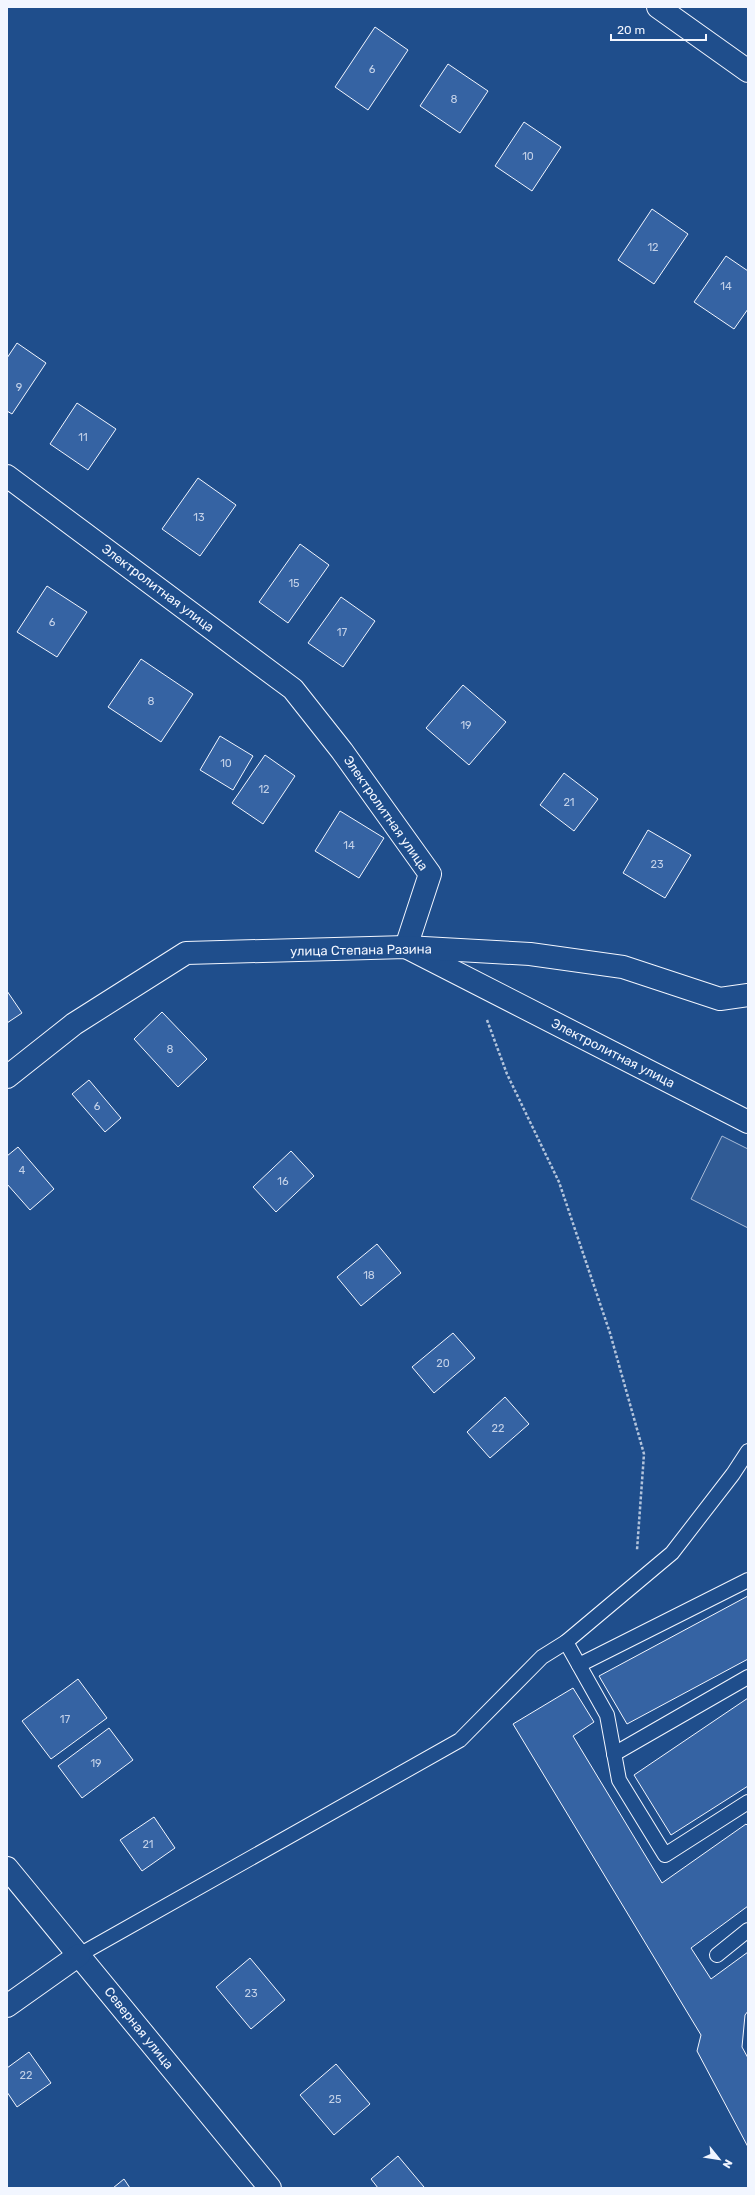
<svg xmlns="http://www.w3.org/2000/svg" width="755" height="2195" font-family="Rubik,sans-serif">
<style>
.parking{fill:#305b95;stroke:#a8bbd7}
.building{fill:#3563a3;stroke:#f2f6ff}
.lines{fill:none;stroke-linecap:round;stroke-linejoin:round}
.lane-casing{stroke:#f2f6ff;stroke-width:16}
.street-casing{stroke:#f2f6ff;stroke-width:24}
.path{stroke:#b3c4dc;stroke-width:2.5;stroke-dasharray:3 2;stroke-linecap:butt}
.lane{stroke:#1f4e8c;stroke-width:14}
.street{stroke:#1f4e8c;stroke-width:22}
.labels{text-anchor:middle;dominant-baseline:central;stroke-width:3;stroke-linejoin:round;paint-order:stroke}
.number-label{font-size:11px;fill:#c3d1e8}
.street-label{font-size:13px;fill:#f2f6ff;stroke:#1f4e8c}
</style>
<rect width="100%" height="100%" fill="#1f4e8c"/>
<!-- parking -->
<polygon class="parking" points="722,1136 748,1149 748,1228 691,1199"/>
<!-- building -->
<g class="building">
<polygon points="375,27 408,50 368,110 335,87"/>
<polygon points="448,64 488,91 460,133 420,106"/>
<polygon points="524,122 561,147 532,191 495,166"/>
<polygon points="652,209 688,234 654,284 618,260"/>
<polygon points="726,256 748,271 748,309 734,329 694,302"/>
<polygon points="17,343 46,363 12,414 7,411 7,358"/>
<polygon points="77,403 116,429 88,470 50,444"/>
<polygon points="198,478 236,505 200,556 162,529"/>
<polygon points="300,544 329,565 288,623 259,602"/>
<polygon points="47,586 87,612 57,657 17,632"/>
<polygon points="341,597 375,621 343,667 308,643"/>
<polygon points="141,659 193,694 161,742 108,707"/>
<polygon points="463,685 506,722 469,765 426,728"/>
<polygon points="220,736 253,756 233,790 200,770"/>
<polygon points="265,755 295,776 263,824 232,803"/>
<polygon points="564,773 598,799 574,831 540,805"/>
<polygon points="340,811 384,838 359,878 315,851"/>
<polygon points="648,830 691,855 665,898 623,873"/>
<polygon points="7,991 22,1013 7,1023"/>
<polygon points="162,1012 207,1059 178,1087 134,1039"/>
<polygon points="89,1080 121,1118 105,1132 72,1094"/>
<polygon points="18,1147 54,1189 30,1210 7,1184 7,1156"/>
<polygon points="291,1151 314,1176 276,1212 253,1187"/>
<polygon points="377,1244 401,1273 361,1306 337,1277"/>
<polygon points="453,1333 475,1358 434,1393 412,1367"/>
<polygon points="505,1397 529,1424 490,1458 467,1432"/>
<polygon points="748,1596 748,1659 627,1724 599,1676"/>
<polygon points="78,1679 107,1718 51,1759 22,1721"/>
<polygon points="573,1688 594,1722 573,1736 662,1883 746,1824 748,1826 748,1906 691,1948 711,1979 748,1952 748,2011 745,2015 742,2047 748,2058 748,2147 697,2051 701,2035 513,1724"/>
<polygon points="748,1698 748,1786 671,1835 634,1775"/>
<polygon points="109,1728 133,1760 82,1798 58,1766"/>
<polygon points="154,1817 175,1848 142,1871 120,1840"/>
<polygon points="250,1958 285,2000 251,2029 216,1987"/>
<polygon points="29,2052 51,2083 17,2107 7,2092 7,2068"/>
<polygon points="336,2064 370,2104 334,2135 300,2095"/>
<polygon points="398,2156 424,2187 424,2188 378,2188 371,2179"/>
<polygon points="124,2179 130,2188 113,2188"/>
</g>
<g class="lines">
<!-- lane casing -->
<g class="lane-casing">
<g id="lane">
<polyline points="566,1642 672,1553 733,1474 748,1451"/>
<polyline points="579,1665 748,1580"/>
<polyline points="614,1754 748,1677"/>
<polyline points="79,1955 460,1740 542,1657 566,1642 607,1715 619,1780 665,1855 748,1802"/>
<polyline points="717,1955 748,1930"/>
</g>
</g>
<!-- street casing -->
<g class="street-casing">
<g id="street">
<polyline points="658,7 748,71"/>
<polyline points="7,476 293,689 342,751 430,874 406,947 748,1122"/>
<polyline points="7,1077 74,1024 186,953 406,947 530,954 623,967 720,999 748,995"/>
<polyline points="7,1868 270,2188"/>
<polyline points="7,2006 79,1955"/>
</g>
</g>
<!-- path -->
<polyline class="path" points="487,1020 507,1074 559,1182 610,1333 644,1454 637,1550"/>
<!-- lane -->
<use href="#lane" class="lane"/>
<!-- street -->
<use href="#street" class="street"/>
</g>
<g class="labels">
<!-- number labels -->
<g class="number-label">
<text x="372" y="69">6</text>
<text x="454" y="99">8</text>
<text x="528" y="156">10</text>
<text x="653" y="247">12</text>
<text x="726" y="286">14</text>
<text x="19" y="387">9</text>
<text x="83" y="437">11</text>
<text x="199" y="517">13</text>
<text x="294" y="583">15</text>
<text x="52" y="622">6</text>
<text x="342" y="632">17</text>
<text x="151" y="701">8</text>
<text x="466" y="725">19</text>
<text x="226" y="763">10</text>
<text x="264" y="789">12</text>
<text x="569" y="802">21</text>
<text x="349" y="845">14</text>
<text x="657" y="864">23</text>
<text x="170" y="1049">8</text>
<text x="97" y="1106">6</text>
<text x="22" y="1170">4</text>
<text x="283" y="1181">16</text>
<text x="369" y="1275">18</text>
<text x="443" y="1363">20</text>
<text x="498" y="1428">22</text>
<text x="65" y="1719">17</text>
<text x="96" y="1763">19</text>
<text x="148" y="1844">21</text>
<text x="251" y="1993">23</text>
<text x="26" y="2075">22</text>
<text x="335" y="2099">25</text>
</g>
<!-- street labels -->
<g class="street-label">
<text transform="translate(158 588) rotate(37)">Электролитная улица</text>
<text transform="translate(386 813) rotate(55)">Электролитная улица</text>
<text transform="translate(361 950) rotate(-1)">улица Степана Разина</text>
<text transform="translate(613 1053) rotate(27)">Электролитная улица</text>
<text transform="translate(139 2028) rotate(51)">Северная улица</text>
</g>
</g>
<!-- border -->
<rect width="755" height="2195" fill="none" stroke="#f2f6ff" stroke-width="16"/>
<!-- north arrow -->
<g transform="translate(719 2159) rotate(120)" stroke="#1f4e8c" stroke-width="3" paint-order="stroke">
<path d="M0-3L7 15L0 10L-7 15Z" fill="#f2f6ff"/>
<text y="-6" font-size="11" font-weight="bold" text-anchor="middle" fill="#f2f6ff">N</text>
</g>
<!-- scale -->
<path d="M611 34v6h95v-6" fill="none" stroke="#f2f6ff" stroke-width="2"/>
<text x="617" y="34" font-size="12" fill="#f2f6ff" stroke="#1f4e8c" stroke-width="3" paint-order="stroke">20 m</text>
</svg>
